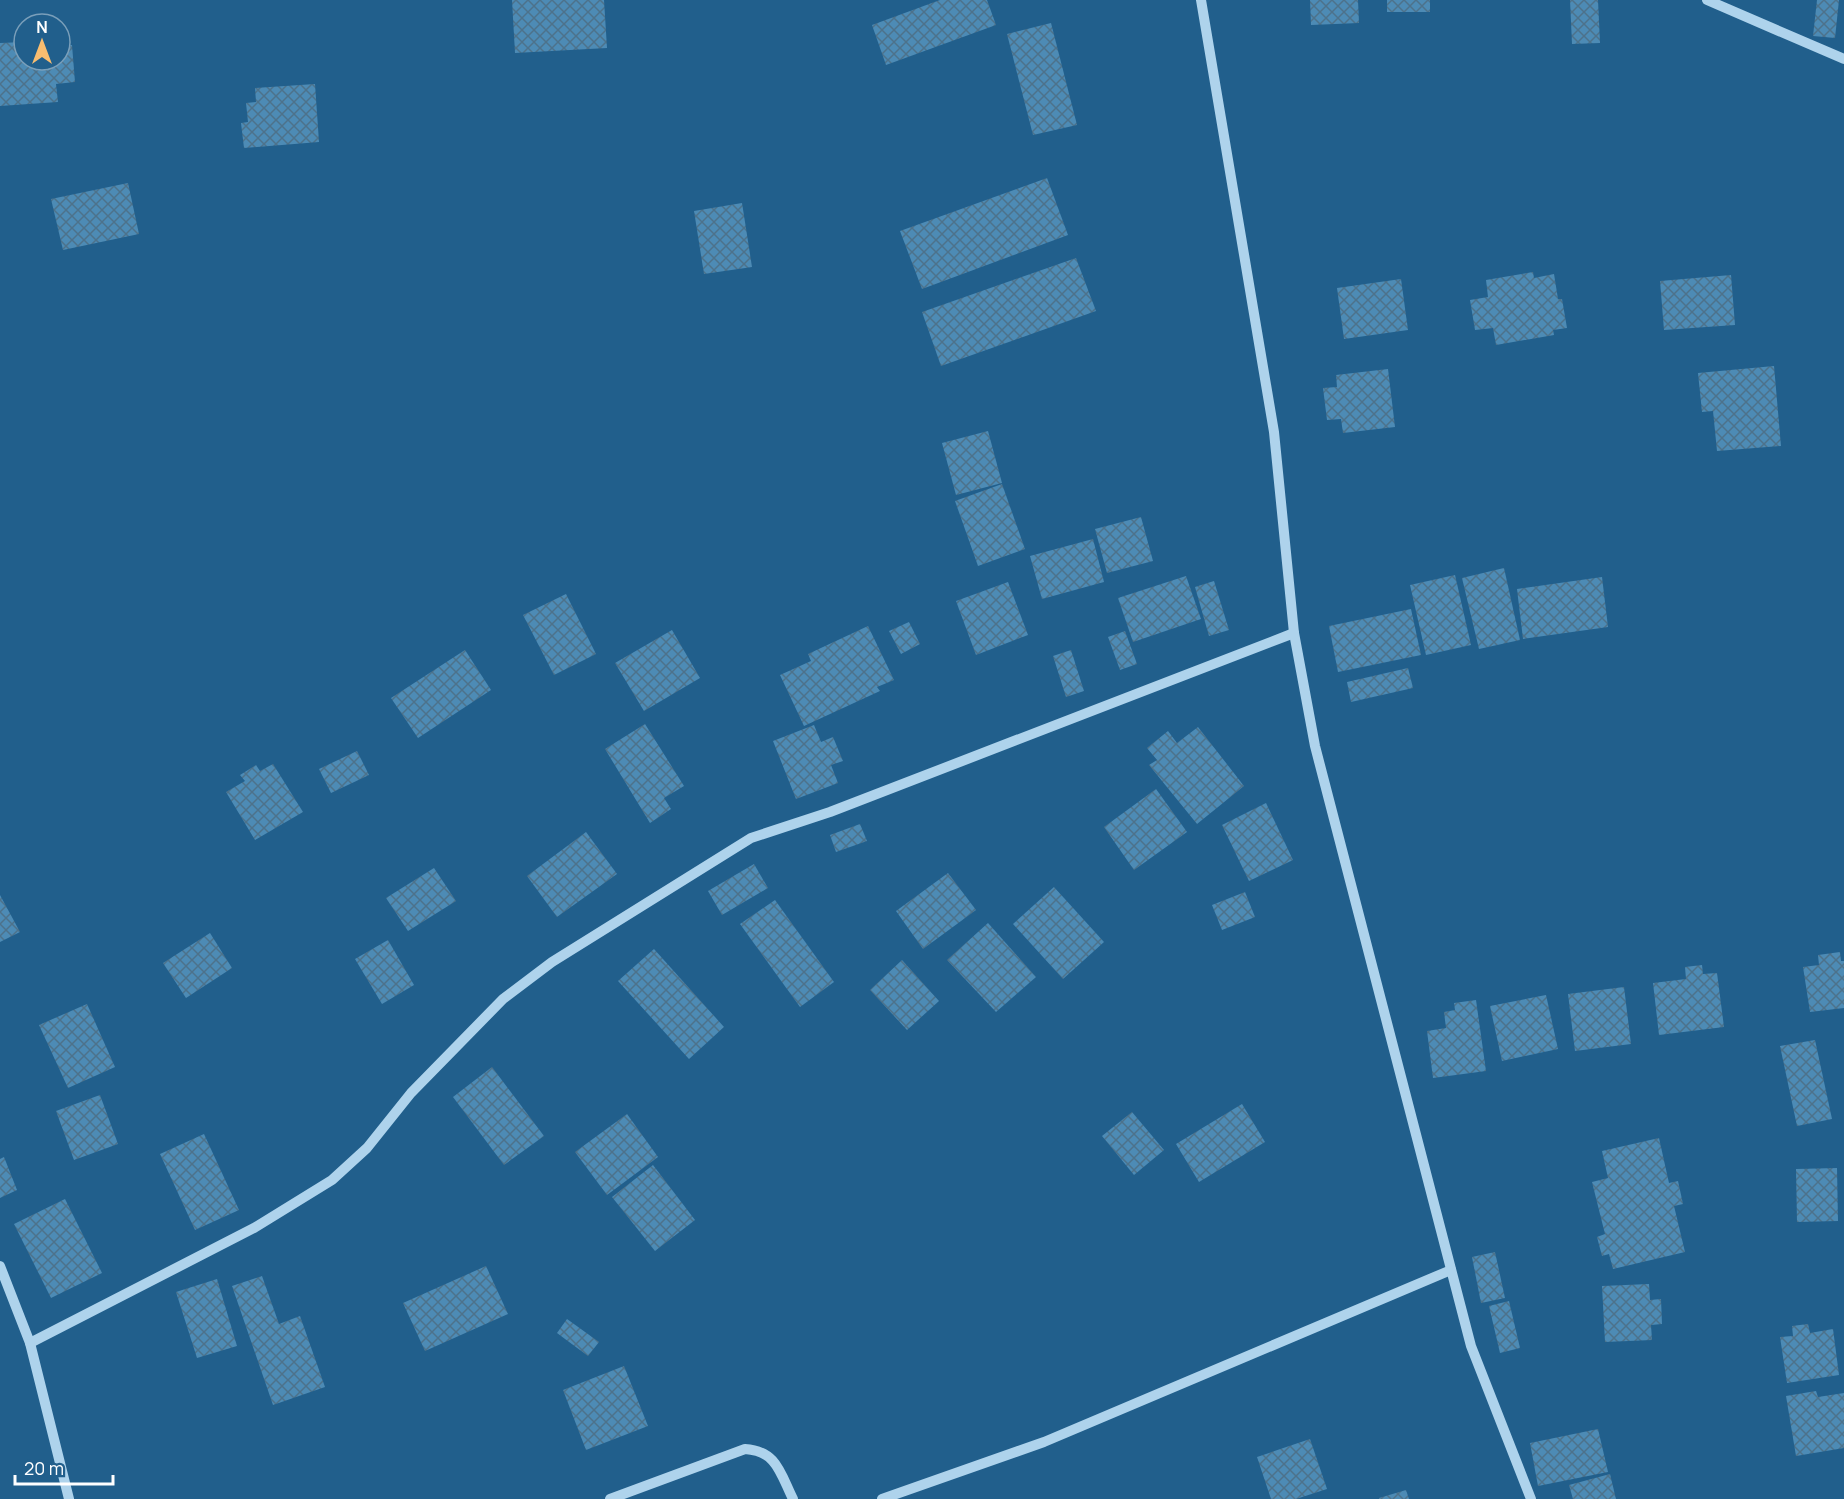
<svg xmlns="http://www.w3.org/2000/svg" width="1844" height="1499" font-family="Manrope,sans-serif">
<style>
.building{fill:url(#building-cross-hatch)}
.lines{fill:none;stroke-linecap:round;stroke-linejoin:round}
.minor{stroke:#aed3ec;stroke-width:10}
</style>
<defs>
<pattern id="building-cross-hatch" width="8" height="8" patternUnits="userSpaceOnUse" patternTransform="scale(1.5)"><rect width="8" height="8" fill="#4d8bb5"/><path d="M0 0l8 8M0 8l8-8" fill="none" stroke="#4d728b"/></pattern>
</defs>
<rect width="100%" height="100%" fill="#215f8c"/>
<!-- building -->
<g class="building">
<polygon points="512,0 604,0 607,48 515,53"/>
<polygon points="940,0 987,0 996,25 886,65 872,25"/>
<polygon points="1310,0 1358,0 1359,23 1311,25"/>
<rect x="1387" y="0" width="43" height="12"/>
<polygon points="1570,0 1598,0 1600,43 1572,44"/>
<polygon points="1817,0 1839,0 1835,38 1813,36"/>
<polygon points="1051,23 1077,125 1033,135 1007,34"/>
<polygon points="24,42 24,60 60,60 60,46 72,45 75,82 56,84 58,102 0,106 0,43"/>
<polygon points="315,84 319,142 244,148 241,123 248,122 246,103 256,102 255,88"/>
<polygon points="1047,178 1068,235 922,289 900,231"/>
<polygon points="128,183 139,234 63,250 51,199"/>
<polygon points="742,203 752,267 704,274 694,211"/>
<polygon points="1076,258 1096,311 941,366 922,312"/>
<polygon points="1533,272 1534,278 1554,274 1558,299 1562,299 1567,328 1553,330 1554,335 1496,345 1493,328 1475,330 1470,300 1488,297 1486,280"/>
<polygon points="1731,275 1735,325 1664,330 1660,281"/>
<polygon points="1401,279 1408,330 1344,339 1337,288"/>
<polygon points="1774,366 1781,446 1717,451 1713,411 1702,412 1698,373"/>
<polygon points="1388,369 1395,427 1343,433 1341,419 1327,420 1323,388 1337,387 1336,375"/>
<polygon points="988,431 1002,483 956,495 942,443"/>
<polygon points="1002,484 1025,549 978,566 955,501"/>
<polygon points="1141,517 1153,561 1107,573 1095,529"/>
<polygon points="1093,539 1104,582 1042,599 1030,556"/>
<polygon points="1504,568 1520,640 1479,649 1462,578"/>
<polygon points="1455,575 1471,645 1426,655 1410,585"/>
<polygon points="1186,576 1201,619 1133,642 1118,598"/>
<polygon points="1602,577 1608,627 1523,639 1517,589"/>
<polygon points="1214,581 1229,630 1209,636 1195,587"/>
<polygon points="1008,582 1028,635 976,655 956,601"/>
<polygon points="566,594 596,654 554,675 523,615"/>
<polygon points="1411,609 1421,655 1338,672 1329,626"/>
<polygon points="909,622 920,644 901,654 889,631"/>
<polygon points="868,626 894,680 877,687 880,691 804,726 780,675 811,661 808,654"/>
<polygon points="672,630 700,678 644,711 615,663"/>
<polygon points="1125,631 1137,664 1120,670 1108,637"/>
<polygon points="465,650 491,690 418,738 391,698"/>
<polygon points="1071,650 1084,691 1066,697 1053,656"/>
<polygon points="1408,668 1413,688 1351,702 1347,682"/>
<polygon points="645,724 684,786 664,798 671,809 650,823 605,749"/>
<polygon points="814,725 821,742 833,737 843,761 831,765 838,783 796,799 773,741"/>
<polygon points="1198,727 1244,786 1197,824 1149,765 1157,760 1147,748 1168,731 1177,743"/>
<polygon points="357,751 369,775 331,793 319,769"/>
<polygon points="273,764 303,812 255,840 226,792 245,781 240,775 256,765 260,771"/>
<polygon points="1156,789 1187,832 1134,870 1104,827"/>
<polygon points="1266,803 1293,860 1249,881 1222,825"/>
<polygon points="860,824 867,841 836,852 830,835"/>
<polygon points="586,832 617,874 557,917 527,876"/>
<polygon points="754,864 768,888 722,915 708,891"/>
<polygon points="434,868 456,901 408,931 386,898"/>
<polygon points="948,873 976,910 923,949 896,911"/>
<polygon points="1054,887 1104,942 1063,979 1013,924"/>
<polygon points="1245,892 1255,917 1222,930 1212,905"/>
<polygon points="0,895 20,932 0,942"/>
<polygon points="775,900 834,982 800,1007 740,924"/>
<polygon points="988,923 1036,977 996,1012 947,960"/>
<polygon points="210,933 232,968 186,998 163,963"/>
<polygon points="388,940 414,985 382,1004 355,959"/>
<polygon points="654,949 724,1027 689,1059 618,981"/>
<polygon points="1840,952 1841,961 1844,961 1844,1008 1810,1012 1803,967 1819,965 1818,955"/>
<polygon points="902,960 939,1001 907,1030 870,990"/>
<polygon points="1702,965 1703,974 1717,973 1724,1027 1659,1035 1653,983 1686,979 1685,967"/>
<polygon points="1624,987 1631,1044 1575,1051 1568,994"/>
<polygon points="1546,995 1558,1049 1502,1061 1490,1006"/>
<polygon points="1476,1000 1486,1071 1433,1078 1427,1031 1446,1028 1444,1012 1455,1010 1454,1003"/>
<polygon points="87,1004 115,1067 68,1088 39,1025"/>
<polygon points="1815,1040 1832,1119 1797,1126 1780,1046"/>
<polygon points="492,1067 544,1136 504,1165 453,1097"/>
<polygon points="100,1095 118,1144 74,1160 56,1111"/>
<polygon points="1242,1104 1265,1142 1199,1182 1176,1144"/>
<polygon points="1132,1112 1164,1150 1134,1175 1102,1136"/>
<polygon points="627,1114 658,1157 607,1195 575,1152"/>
<polygon points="204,1134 239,1210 195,1230 160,1154"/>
<polygon points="1659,1138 1669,1183 1678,1181 1683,1204 1674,1206 1685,1252 1613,1269 1609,1254 1602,1256 1597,1237 1605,1234 1592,1182 1608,1178 1602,1151"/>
<polygon points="4,1157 17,1190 0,1198 0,1159"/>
<polygon points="653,1165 695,1220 655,1251 612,1197"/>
<polygon points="1837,1168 1838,1221 1797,1222 1796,1169"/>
<polygon points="65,1199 102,1273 51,1298 14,1224"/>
<polygon points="1495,1252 1505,1298 1481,1303 1472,1257"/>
<polygon points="486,1266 508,1314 425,1351 403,1303"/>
<polygon points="262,1276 279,1324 300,1316 325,1387 273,1405 232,1286"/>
<polygon points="217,1279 237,1346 197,1358 176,1292"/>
<polygon points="1649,1284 1650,1300 1661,1299 1662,1324 1651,1325 1652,1340 1605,1342 1602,1286"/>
<polygon points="1509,1301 1520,1348 1500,1353 1489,1306"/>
<polygon points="567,1319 599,1342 588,1356 557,1333"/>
<polygon points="1808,1324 1810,1333 1833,1329 1839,1375 1787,1383 1780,1337 1793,1336 1792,1326"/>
<polygon points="624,1366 648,1426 586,1450 563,1390"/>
<polygon points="1816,1391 1818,1397 1844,1393 1844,1448 1796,1456 1786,1396"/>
<polygon points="1598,1429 1608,1472 1538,1486 1530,1443"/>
<polygon points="1310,1439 1327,1489 1296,1499 1271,1499 1257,1457"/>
<polygon points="1610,1474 1616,1499 1573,1499 1569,1485"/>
<polygon points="1406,1490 1409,1499 1379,1499 1379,1498"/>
</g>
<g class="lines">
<!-- minor -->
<g class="minor">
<polyline points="1201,0 1274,432 1294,633 1315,746 1471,1346 1531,1499"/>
<polyline points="1707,0 1844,59"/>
<polyline points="0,1266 30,1343 69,1499"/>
<polyline points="30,1343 254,1228 332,1180 367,1148 411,1093 503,999 552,962 751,838 830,812 1294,633"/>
<path d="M610,1499L745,1449C777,1451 780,1473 793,1499"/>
<polyline points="882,1499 1044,1442 1451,1270"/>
</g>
</g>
<!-- north arrow -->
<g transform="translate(42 42)"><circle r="28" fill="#215f8c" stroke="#7a9fba" stroke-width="1.5"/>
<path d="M0-4.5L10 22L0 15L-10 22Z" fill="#f8bd70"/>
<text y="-9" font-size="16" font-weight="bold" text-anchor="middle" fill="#ffffff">N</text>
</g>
<!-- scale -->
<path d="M15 1475v9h98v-9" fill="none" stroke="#ffffff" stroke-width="3"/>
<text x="24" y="1475" font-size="18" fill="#ffffff" stroke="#215f8c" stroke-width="4.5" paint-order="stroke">20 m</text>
</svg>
